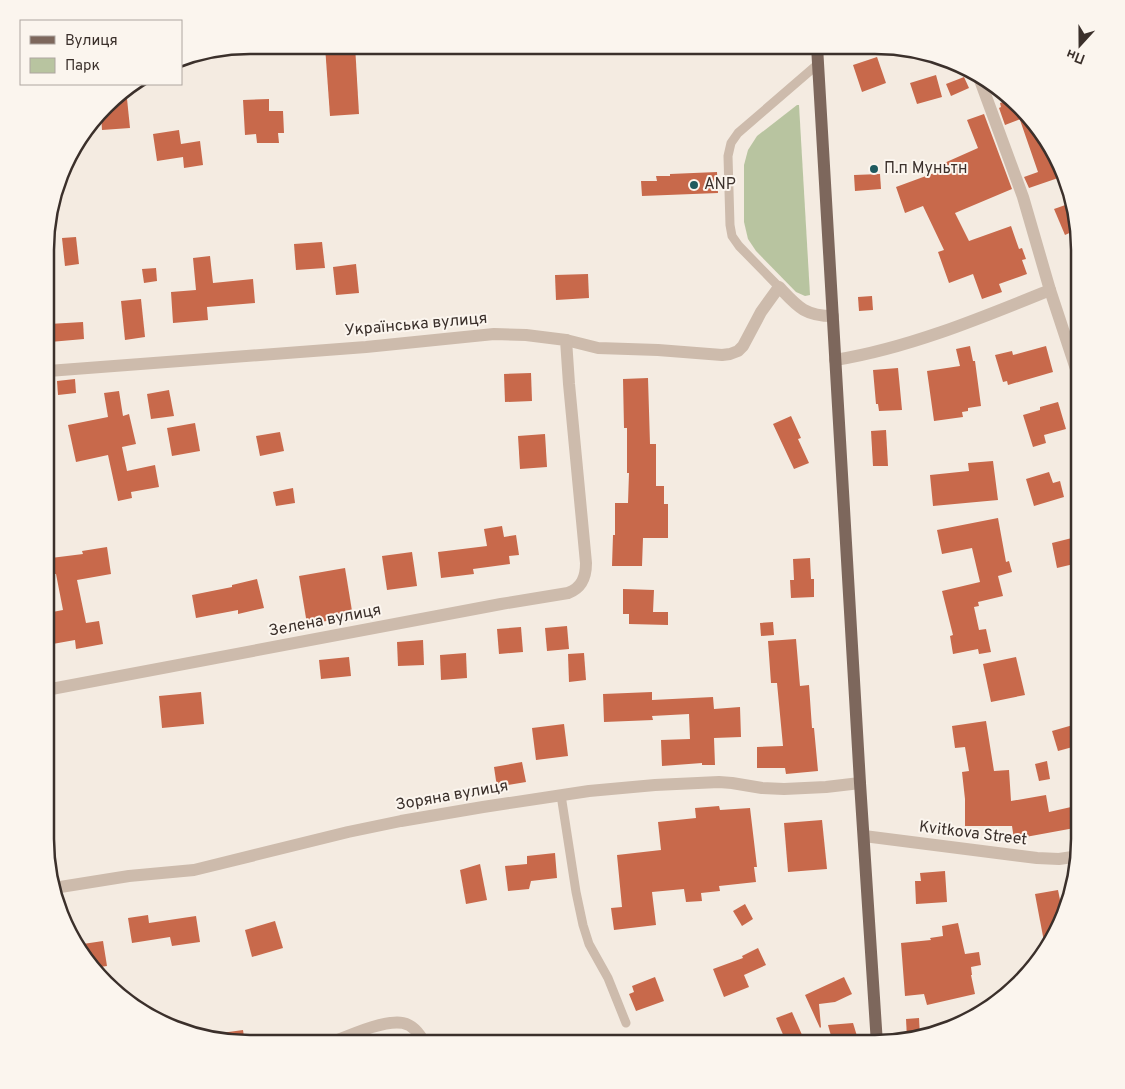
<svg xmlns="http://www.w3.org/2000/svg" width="1125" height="1089" font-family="Overpass,sans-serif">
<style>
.green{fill:#b8c4a0}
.building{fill:#c8694b}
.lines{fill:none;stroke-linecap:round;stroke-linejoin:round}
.lane{stroke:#cdbbac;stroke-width:9}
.street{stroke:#cdbbac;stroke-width:12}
.primary{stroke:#7d675c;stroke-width:12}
.poi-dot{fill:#1f5a5e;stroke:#fbf5ee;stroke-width:2}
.labels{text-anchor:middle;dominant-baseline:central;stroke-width:4;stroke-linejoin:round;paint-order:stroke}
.poi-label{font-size:16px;fill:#3b302b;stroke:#fbf5ee;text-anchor:start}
.street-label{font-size:16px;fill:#3b302b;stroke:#fbf5ee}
.rim{fill:none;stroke:#3b302b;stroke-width:2.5}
</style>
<rect width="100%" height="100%" fill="#f4ebe1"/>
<!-- green -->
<polygon class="green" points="797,105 799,105 810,295 805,296 796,292 756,251 748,239 744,222 744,165 748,150 757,136"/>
<!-- building -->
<g class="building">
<polygon points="342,45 355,45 359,114 330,116 325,46"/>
<polygon points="877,57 886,83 862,92 853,65"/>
<polygon points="936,75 942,97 917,104 910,83"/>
<polygon points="964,77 969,88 951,96 946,84"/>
<polygon points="126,89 130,128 102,130 101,113 115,96"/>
<polygon points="269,99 269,111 283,111 284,133 278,133 279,143 257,143 256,134 245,135 243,100"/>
<polygon points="1009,100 1037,125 1059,166 1058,167 1061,177 1029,188 1024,177 1038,172 1020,120 1026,117 1005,125 999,108 1001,107 1000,103"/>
<polygon points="984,114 1012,189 955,213 969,241 1011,226 1019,249 1022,248 1026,259 1022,260 1027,274 999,284 1002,292 982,299 973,274 949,283 938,252 944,250 923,206 905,213 896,187 945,169 942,164 978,148 967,120"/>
<polygon points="179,130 181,144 200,141 203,165 184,168 183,157 157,161 153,134"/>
<polygon points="717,172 718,193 642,196 641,181 657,181 656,176 670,176 670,174"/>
<polygon points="880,174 881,189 855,191 854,175"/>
<polygon points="1071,203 1075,213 1078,229 1065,235 1054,209"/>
<polygon points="76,237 79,264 65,266 62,238"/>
<polygon points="322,242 325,268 296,270 294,244"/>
<polygon points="210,256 213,283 253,279 255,303 207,307 208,320 173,323 171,292 196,290 193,258"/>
<polygon points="356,264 359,293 336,295 333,267"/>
<polygon points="156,268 157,281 144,283 142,269"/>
<polygon points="588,274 589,298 556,300 555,275"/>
<polygon points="872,296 873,310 859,311 858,297"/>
<polygon points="141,299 145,337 125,340 121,301"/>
<polygon points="83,322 84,339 50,342 49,324"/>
<polygon points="970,346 973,361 975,361 981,406 968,408 968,411 962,412 963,417 934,421 927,371 960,366 956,349"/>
<polygon points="1046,346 1053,372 1008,385 1007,381 1003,382 995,355 1012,351 1013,355"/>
<polygon points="898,368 902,410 879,411 878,404 876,404 873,370"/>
<polygon points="531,373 532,401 505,402 504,374"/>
<polygon points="648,378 650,444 656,444 656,486 664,486 664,504 668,504 668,538 643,538 642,566 612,566 613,535 615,535 615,503 628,503 629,473 627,473 627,428 624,428 623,379"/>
<polygon points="75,379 76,393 58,395 57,381"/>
<polygon points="169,390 174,416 151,419 147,394"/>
<polygon points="119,391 123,416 129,414 136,444 122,447 127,471 155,465 159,487 131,492 132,498 118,501 108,455 76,462 68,425 108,417 104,393"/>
<polygon points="1058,402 1066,429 1044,435 1046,443 1033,447 1023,415 1040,410 1040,407"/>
<polygon points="791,416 801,438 798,439 809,463 794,469 773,424"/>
<polygon points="195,423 200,451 172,456 167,428"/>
<polygon points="886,430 888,466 873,466 871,431"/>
<polygon points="280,432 284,451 260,456 256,436"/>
<polygon points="545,434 547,467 520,469 518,436"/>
<polygon points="993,461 998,500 933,506 930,475 969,471 968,463"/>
<polygon points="1049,472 1053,483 1060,481 1064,497 1034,506 1026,479"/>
<polygon points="293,488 295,503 276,506 273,492"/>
<polygon points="998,518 1006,562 1009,561 1012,572 998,576 1003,596 978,602 979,606 974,607 979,630 986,629 991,652 979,654 978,649 953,654 950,636 953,635 942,591 980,582 972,548 942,554 937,530"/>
<polygon points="502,526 504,537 516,535 519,555 509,556 510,564 473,569 474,574 441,578 438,552 487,546 484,529"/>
<polygon points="1072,538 1078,563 1057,568 1052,543"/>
<polygon points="107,547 111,574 77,580 86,623 99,621 103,644 76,649 75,640 47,645 47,613 63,610 56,574 53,574 51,558 83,554 82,551"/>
<polygon points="412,552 417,586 387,590 382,556"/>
<polygon points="810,558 811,579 814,579 814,597 791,598 790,580 794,580 793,559"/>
<polygon points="345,568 353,617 307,624 299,576"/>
<polygon points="257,579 264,608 238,614 238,610 196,618 192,595 232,587 232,585"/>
<polygon points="623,589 654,590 653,612 668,612 668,625 629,624 629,614 623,614"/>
<polygon points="773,622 774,635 761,636 760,623"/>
<polygon points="567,626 569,649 547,651 545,628"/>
<polygon points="521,627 523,652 499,654 497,629"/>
<polygon points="796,639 800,686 809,685 812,728 814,728 818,771 786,774 785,768 757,768 757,747 783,746 777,683 771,683 768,641"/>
<polygon points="423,640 424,665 398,666 397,642"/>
<polygon points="466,653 467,678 441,680 440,655"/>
<polygon points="584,653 586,680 569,682 568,654"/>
<polygon points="349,657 351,676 321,679 319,660"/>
<polygon points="1016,657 1025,695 991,702 983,664"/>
<polygon points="201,692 204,724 162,728 159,696"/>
<polygon points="652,692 652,700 713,697 714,709 740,707 741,737 714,738 715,765 702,765 702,763 662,766 661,740 690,739 689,714 652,716 653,720 604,722 603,694"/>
<polygon points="986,721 994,771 1009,770 1011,801 1046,795 1049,812 1080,805 1080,827 1014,839 1012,826 965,826 965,799 962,772 969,771 965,747 955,748 952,726"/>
<polygon points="1080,723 1080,745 1058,751 1052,731"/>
<polygon points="564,724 568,756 536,760 532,728"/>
<polygon points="1047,761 1050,779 1039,781 1035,764"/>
<polygon points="522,762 526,782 497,787 494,767"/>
<polygon points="719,806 720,810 750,808 757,867 754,867 756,882 719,886 720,891 701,893 702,901 686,902 684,889 652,892 656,925 614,930 611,908 622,907 617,855 661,850 658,822 696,818 695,808"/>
<polygon points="822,820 827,869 788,872 784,823"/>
<polygon points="555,853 557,878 531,881 529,889 508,891 505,866 527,864 527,856"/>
<polygon points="480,864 487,900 466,904 460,870"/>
<polygon points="945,871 947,902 916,904 915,881 921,881 920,873"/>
<polygon points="1058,890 1063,915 1059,930 1045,947 1035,894"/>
<polygon points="745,904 753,919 742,926 733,911"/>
<polygon points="148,915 149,923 196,916 200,942 172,946 170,937 132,943 128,918"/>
<polygon points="275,921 283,948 252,957 245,930"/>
<polygon points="958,923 965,954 979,952 981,965 971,967 972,975 971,975 975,994 927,1005 924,994 905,996 901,943 931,940 930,938 943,936 942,926"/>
<polygon points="103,941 107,966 93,968 86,961 83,944"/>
<polygon points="758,948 766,965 744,975 749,987 724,997 713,969 743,958 742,956"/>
<polygon points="655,977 664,1001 636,1011 629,994 634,992 632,986"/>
<polygon points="844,977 852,994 835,1002 819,1004 821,1027 820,1028 805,995"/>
<polygon points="792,1012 806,1044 787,1044 776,1018"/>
<polygon points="919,1018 920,1037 907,1038 906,1019"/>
<polygon points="853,1023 857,1036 833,1043 828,1025"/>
<polygon points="243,1030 245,1044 237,1044 207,1035"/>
</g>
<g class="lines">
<!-- lane -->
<g class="lane">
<polyline points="779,287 739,246 732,236 730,225 728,156 731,143 738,133 818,64"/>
<polyline points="561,795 576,892 583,925 589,944 608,978 626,1023"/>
</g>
<!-- street -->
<g class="street">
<polyline points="977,72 1023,197 1050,290 1080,381"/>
<path d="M566,340L598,348L658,350L722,355L730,354L738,351L743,346L761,312L779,287C797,306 804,316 833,316"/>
<path d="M835,360C909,348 981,318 1050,290"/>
<path d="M46,690L501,604L568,593C582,588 586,577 586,563L569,384L566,340L526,335L494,334L366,347L48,371"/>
<polyline points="864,836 1037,858 1059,859 1079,856"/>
<polyline points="54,888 129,876 194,870 348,832 401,821 483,807 589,791 655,785 719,782 732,783 762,788 784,789 826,787 860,783"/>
<path d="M328,1044C346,1037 384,1019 403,1023C413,1025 420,1034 425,1044"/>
</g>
<!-- primary -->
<polyline class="primary" points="817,46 860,783 877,1044"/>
</g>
<!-- markers -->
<g class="poi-dot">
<circle cx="874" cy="169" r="5"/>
<circle cx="694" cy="185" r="5"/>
</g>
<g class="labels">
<!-- poi labels -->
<g class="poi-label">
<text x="884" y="169">П.п Муньтн</text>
<text x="704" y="185">ANP</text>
</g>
<!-- street labels -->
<g class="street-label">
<text transform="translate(416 325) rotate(-5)">Українська вулиця</text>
<text transform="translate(325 621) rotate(-11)">Зелена вулиця</text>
<text transform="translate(452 796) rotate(-10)">Зоряна вулиця</text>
<text transform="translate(973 834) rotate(7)">Kvitkova Street</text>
</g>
</g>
<!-- crop -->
<path d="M0 0H1125V1089H0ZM250 54H875A196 196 0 0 1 1071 250V839A196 196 0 0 1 875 1035H250A196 196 0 0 1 54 839V250A196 196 0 0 1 250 54Z" fill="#fbf5ee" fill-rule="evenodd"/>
<path class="rim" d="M250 54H875A196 196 0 0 1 1071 250V839A196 196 0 0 1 875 1035H250A196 196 0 0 1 54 839V250A196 196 0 0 1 250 54Z"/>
<!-- legend -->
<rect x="20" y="20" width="162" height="65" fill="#fbf5ee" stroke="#aea6a0"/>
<rect x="30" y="36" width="25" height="8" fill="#7d675c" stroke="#aea6a0"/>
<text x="65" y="45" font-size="15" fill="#3b302b">Вулиця</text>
<rect x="30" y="58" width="25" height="15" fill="#b8c4a0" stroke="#aea6a0"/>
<text x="65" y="70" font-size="15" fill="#3b302b">Парк</text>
<!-- north arrow -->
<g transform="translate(1080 45) rotate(201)" stroke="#fbf5ee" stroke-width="4" paint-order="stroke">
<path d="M0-4L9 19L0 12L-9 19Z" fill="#3b302b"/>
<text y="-8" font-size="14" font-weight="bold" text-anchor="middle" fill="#3b302b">Пн</text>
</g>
</svg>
